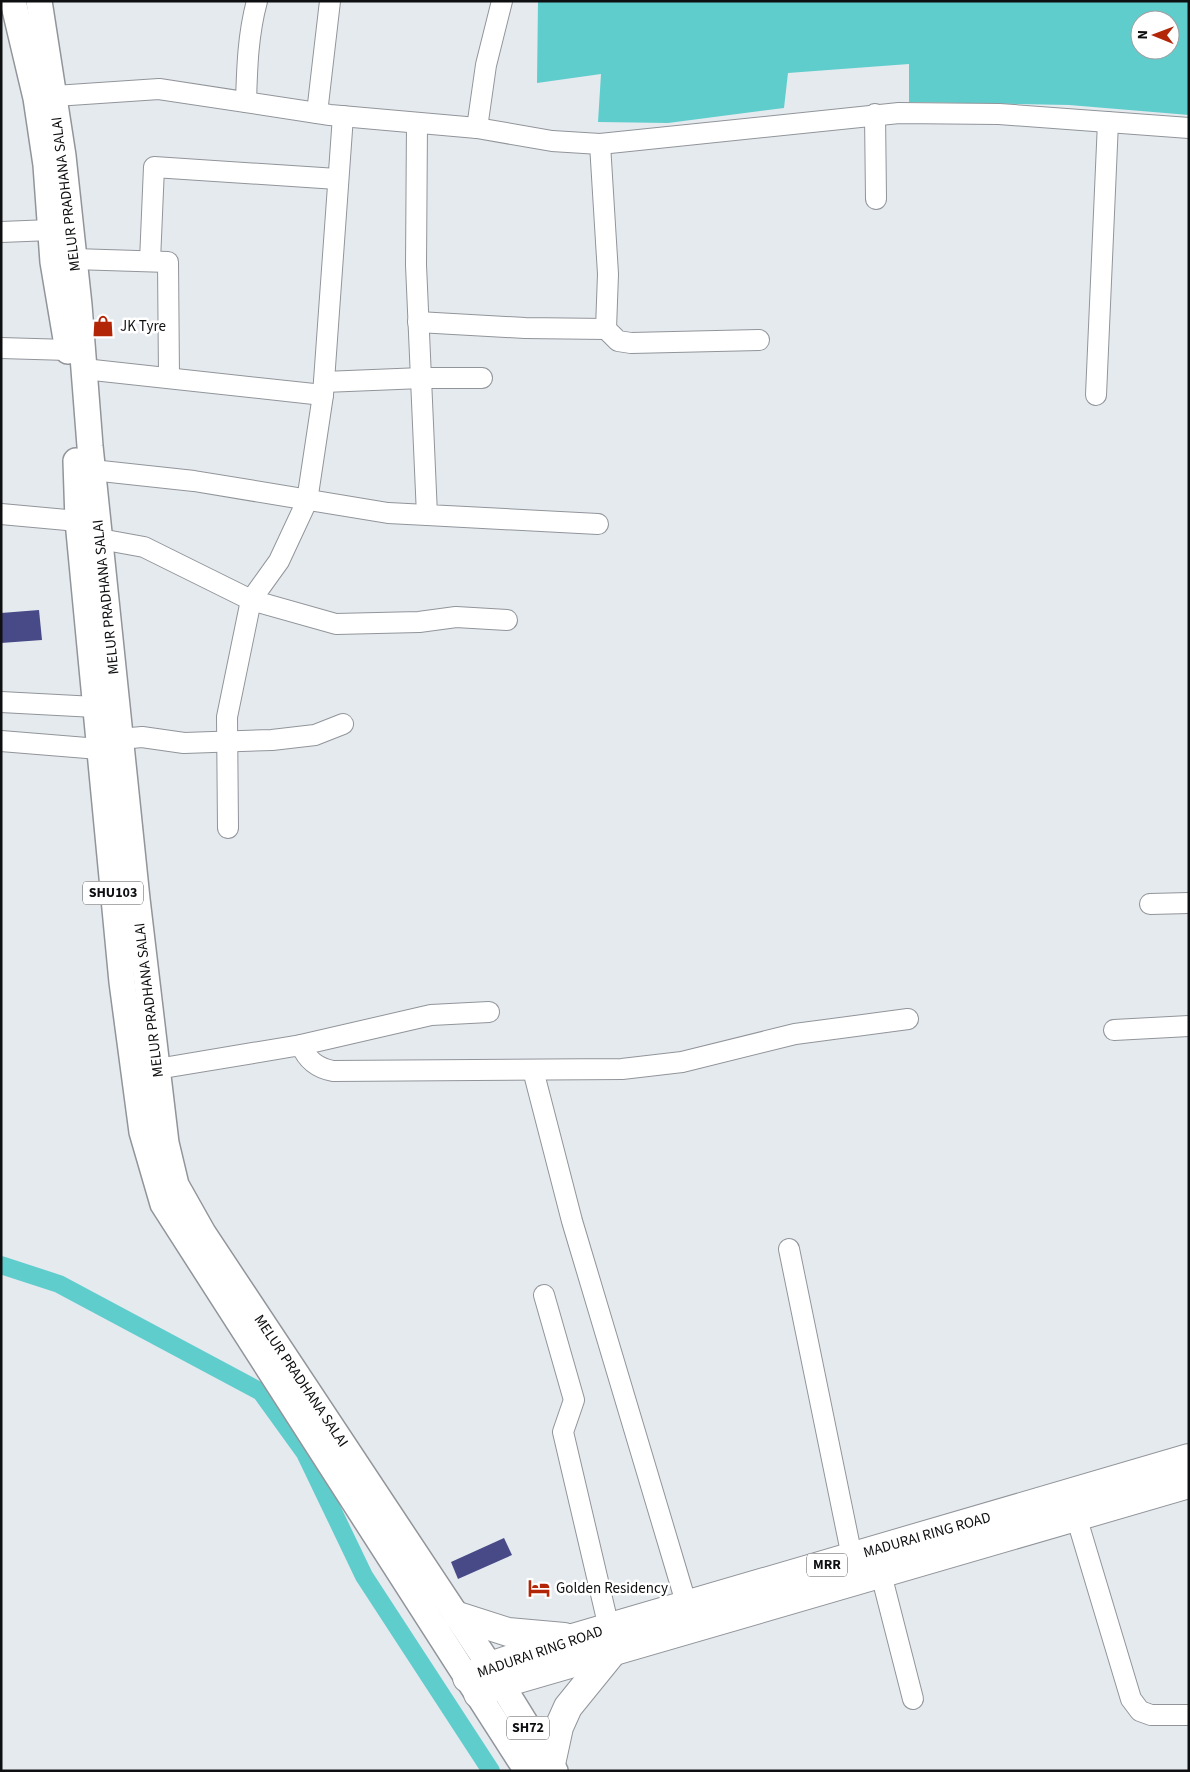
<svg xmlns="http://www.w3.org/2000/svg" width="1190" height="1772" font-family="'Source Sans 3',sans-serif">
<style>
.water{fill:#60cdcd;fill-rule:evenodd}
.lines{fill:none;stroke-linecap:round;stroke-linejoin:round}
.canal{stroke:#60cdcd;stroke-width:18}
.building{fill:#484a87}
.minor-casing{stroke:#91959a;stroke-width:22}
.major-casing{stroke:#91959a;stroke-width:28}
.highway-casing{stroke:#91959a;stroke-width:30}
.minor{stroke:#fff;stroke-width:20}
.major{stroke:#fff;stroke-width:25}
.highway{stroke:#fff;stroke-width:28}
.labels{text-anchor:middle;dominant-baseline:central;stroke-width:5;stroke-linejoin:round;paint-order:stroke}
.shield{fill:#fff;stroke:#565758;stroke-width:1}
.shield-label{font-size:14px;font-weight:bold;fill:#0e0f11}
.street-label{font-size:15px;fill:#0e0f11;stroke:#fff}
.poi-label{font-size:15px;fill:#0e0f11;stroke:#fff;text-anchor:start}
</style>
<rect width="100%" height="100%" fill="#e5eaef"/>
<!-- water -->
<path class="water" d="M538,1H1189V115L1069,105L909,102V64L788,73L784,108L668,123L598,122L601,74L537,83ZM1140,20H1170V50H1140Z"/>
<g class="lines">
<!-- canal -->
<polyline class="canal" points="1,1265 59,1284 261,1392 305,1453 364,1576 491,1771"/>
</g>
<!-- building -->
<g class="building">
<polygon points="39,610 42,640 1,643 1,613"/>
<polygon points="504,1538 512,1555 458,1579 451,1562"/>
</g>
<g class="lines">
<!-- minor casing -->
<g class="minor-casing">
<g id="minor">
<polyline points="40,97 159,89 330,115 477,128 552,141 600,144 899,113 999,114 1189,128"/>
<path d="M246,102C247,68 248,34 257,1"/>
<polyline points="317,113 330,1"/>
<polyline points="875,114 876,199"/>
<polyline points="343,116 323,395 307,501 279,561 251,600 336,624 419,622 456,617 507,620"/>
<polyline points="417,123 416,265 427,515 598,524"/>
<polyline points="477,128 486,65 502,1"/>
<polyline points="600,144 608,274 606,329 618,341 631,343 759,340"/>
<polyline points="1,232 51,230"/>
<polyline points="74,259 168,262 169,377"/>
<polyline points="150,261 154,167 337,179"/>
<polyline points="418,322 525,328 606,329"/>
<polyline points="1,348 68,350"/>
<polyline points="84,369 323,395"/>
<polyline points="324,382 422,378 482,378"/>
<polyline points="1096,395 1108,122"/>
<polyline points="92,470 194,481 388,513 427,515"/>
<polyline points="1,514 78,521"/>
<polyline points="100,539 144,547 251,600 227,717 228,828"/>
<polyline points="1,702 95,707"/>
<polyline points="120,739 142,737 184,743 272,740 315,735 343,724"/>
<polyline points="1,741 99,749"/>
<polyline points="1150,904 1189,903"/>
<polyline points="1114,1030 1189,1026"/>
<polyline points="301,1045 431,1015 489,1012"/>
<path d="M157,1069L301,1045C307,1060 317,1068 333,1071L622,1069L682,1062L795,1034L908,1019"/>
<polyline points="533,1070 572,1221 687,1606"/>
<polyline points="789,1249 852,1557"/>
<polyline points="544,1295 574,1400 563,1432 609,1628"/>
<polyline points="1076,1516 1131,1699 1140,1711 1151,1715 1189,1715"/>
<polyline points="881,1574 913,1699"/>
</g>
</g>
<!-- major casing -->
<g class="major-casing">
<g id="major">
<polyline points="13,1 36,98 46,165 53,262 68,351"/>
<polyline points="39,1 63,156 79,305 90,446 137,899 166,1143 176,1185 203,1233 490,1666 555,1771"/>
<polyline points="76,461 78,521 122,982 142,1132 163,1204 527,1771"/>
</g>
</g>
<!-- highway casing -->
<g class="highway-casing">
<g id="highway">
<polyline points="458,1616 508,1632 564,1637"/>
<polyline points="467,1678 490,1666 573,1638 1189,1458"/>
<polyline points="478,1694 501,1684 1189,1484"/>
<polyline points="551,1764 559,1727 568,1707 611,1654"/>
</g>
</g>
<!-- minor -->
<use href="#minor" class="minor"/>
<!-- major -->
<use href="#major" class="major"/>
<!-- highway -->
<use href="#highway" class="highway"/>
</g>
<!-- icons -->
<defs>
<g id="shop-bare" transform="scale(1.725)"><path d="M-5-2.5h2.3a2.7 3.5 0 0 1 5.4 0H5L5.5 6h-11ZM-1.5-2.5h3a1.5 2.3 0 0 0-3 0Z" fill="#b22607" stroke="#fff" stroke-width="2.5" paint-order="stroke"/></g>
<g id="hotel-bare" transform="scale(1.725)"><path d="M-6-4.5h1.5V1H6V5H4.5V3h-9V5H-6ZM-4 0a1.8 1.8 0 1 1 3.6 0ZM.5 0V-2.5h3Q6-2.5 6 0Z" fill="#b22607" stroke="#fff" stroke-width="2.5" paint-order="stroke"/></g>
</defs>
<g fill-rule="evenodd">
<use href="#shop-bare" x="103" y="326"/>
<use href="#hotel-bare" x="539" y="1588"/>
</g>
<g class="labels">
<!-- shield labels -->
<g class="shield">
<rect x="83" y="881.5" width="60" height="23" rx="4"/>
<rect x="807" y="1553.5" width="40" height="23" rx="4"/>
<rect x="507" y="1716.5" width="42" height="23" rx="4"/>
</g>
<g class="shield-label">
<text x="113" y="893">SHU103</text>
<text x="827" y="1565">MRR</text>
<text x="528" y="1728">SH72</text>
</g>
<!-- street labels -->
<g class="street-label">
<text transform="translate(66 194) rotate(-97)">MELUR PRADHANA SALAI</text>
<text transform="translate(106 597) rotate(-96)">MELUR PRADHANA SALAI</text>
<text transform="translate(149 1000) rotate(-97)">MELUR PRADHANA SALAI</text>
<text transform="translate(301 1381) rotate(56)">MELUR PRADHANA SALAI</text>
<text transform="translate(927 1535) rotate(-16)">MADURAI RING ROAD</text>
<text transform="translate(540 1652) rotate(-19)">MADURAI RING ROAD</text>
</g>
<!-- poi labels -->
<g class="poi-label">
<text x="120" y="326">JK Tyre</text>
<text x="556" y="1588">Golden Residency</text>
</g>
</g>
<!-- border -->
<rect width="1190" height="1772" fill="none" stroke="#0e0f11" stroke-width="5"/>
<!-- north arrow -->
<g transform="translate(1155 35) rotate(271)"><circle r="24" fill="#ffffff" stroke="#9f9fa0"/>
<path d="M0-4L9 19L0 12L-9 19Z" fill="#b22607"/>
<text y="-8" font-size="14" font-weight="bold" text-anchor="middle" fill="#0e0f11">N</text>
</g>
</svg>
